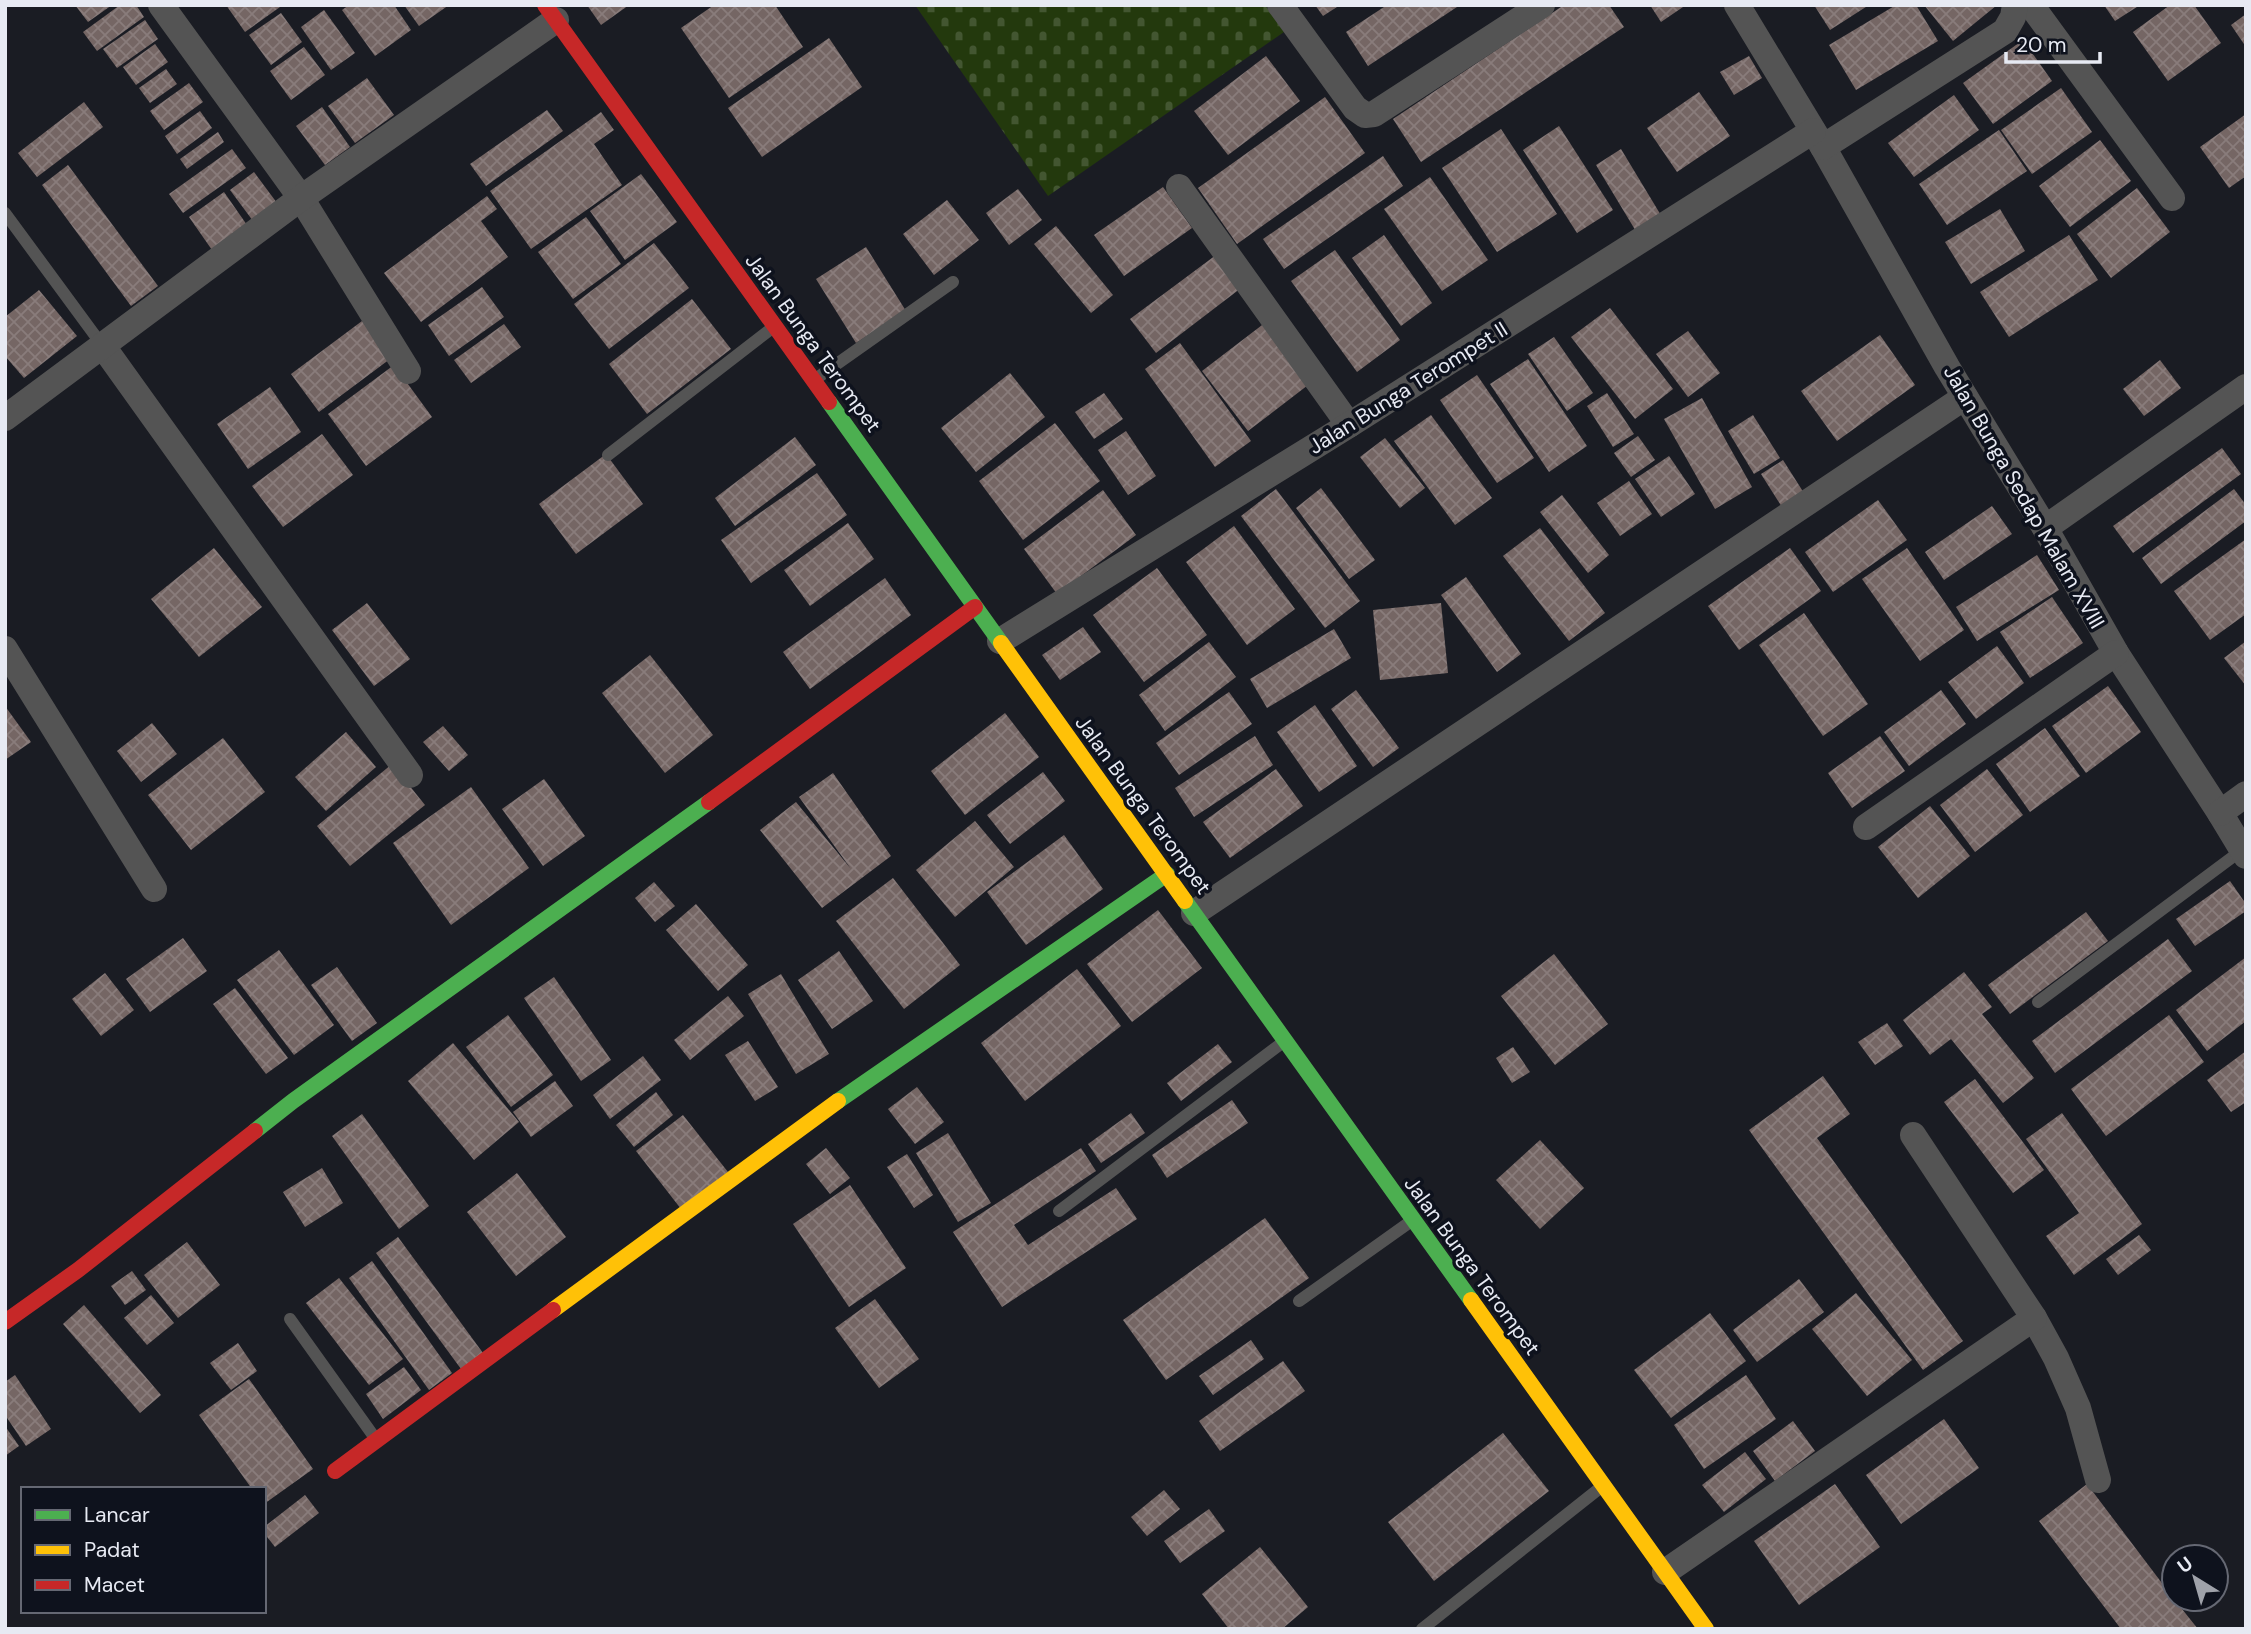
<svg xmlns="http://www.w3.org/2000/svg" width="2251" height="1634" font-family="'DM Sans',sans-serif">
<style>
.cemetery{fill:url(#cemetery-stones)}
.building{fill:url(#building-cross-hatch)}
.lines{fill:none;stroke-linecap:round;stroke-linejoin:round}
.lane{stroke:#545454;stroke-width:12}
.street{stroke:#545454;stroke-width:26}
.fast{stroke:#4caf50;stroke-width:16}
.slow{stroke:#ffc107;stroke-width:16}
.jam{stroke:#c62828;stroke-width:16}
.labels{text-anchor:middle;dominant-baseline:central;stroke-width:7;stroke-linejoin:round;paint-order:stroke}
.street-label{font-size:21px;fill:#e7eaf3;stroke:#0e121d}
</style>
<defs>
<pattern id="cemetery-stones" width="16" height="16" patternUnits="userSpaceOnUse" patternTransform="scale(1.75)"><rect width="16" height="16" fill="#23390d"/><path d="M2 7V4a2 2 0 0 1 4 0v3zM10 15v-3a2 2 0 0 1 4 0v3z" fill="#435631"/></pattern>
<pattern id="building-cross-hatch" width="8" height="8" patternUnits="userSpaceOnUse" patternTransform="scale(1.75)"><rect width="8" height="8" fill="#756664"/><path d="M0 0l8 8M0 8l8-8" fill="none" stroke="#897c7b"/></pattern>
</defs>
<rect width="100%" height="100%" fill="#1a1c23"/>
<!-- cemetery -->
<polygon class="cemetery" points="915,5 1265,5 1284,32 1048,196"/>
<!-- building -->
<g class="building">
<polygon points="75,5 112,5 88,22"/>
<polygon points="120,5 136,5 144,17 97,51 83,32"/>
<polygon points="226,5 278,5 280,7 245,32"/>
<polygon points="349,5 394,5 411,30 375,56 342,10"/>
<polygon points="404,5 449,5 419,26"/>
<polygon points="587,5 629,5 601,25"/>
<polygon points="714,5 775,5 803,47 729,98 681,28"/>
<polygon points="1315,5 1340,5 1323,16"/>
<polygon points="1387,5 1460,5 1368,66 1346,32"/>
<polygon points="1564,5 1609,5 1624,27 1421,162 1393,119"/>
<polygon points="1650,5 1686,5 1661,22"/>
<polygon points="1814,5 1869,5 1830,30"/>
<polygon points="1896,5 1916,5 1938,41 1856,90 1829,45"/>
<polygon points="1924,5 1997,5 1953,41"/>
<polygon points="2104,5 2140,5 2115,21"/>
<polygon points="2170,5 2194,5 2221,43 2168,81 2133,32"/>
<polygon points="324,10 355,53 331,70 301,27"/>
<polygon points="281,13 302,42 271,65 249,35"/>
<polygon points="2246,14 2246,47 2231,25"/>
<polygon points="145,20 158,39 117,68 103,49"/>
<polygon points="829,38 862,87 762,157 728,108"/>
<polygon points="2023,40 2052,81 1993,124 1963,83"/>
<polygon points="155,44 168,62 136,85 123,67"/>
<polygon points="304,47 325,75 291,100 270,71"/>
<polygon points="1266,56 1300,101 1228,155 1194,111"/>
<polygon points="1749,56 1762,78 1734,95 1720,72"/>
<polygon points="166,69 177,84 150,103 139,88"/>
<polygon points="367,78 394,115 355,143 328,106"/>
<polygon points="189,83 203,102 164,130 150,111"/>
<polygon points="2061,88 2092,132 2032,174 2001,130"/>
<polygon points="1699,92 1730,136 1677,172 1647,128"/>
<polygon points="1954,95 1979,130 1914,177 1888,143"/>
<polygon points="1325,97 1365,153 1237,244 1198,188"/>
<polygon points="84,102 103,127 37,177 18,153"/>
<polygon points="322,107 350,147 325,165 296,126"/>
<polygon points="547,110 563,131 486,186 470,164"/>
<polygon points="200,111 212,128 177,154 165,136"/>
<polygon points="601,112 614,130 594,144 622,185 531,249 490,191"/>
<polygon points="2246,114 2246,176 2229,188 2200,147"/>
<polygon points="1559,126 1613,210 1577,233 1523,150"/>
<polygon points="1501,129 1557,214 1497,252 1442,168"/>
<polygon points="1999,130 2027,171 1947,225 1919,184"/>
<polygon points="218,132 224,142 187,169 180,159"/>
<polygon points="2100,140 2131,181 2070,227 2039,186"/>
<polygon points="232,149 246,168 183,213 169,194"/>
<polygon points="1621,149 1662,217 1637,233 1596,165"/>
<polygon points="1383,156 1403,186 1284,269 1263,239"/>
<polygon points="68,165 158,286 131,306 42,185"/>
<polygon points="254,172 277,203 253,221 230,190"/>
<polygon points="641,174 677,222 625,260 590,211"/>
<polygon points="1430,177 1488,260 1442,291 1384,209"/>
<polygon points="1163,187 1192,228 1124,276 1094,235"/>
<polygon points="2137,188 2170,232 2111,278 2077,234"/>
<polygon points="1018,189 1042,220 1009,245 986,213"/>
<polygon points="224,192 247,225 212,250 189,217"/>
<polygon points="487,196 497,209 481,221 508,257 421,322 384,273"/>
<polygon points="947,200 979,240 934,275 903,234"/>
<polygon points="2000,209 2025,251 1971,284 1945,242"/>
<polygon points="586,217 621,264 573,299 538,252"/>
<polygon points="1056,226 1113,295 1091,313 1034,244"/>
<polygon points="1384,235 1432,303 1401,326 1352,258"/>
<polygon points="2069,235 2098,280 2009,337 1980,292"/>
<polygon points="654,243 689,288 609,349 574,304"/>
<polygon points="866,247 906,311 856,343 816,279"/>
<polygon points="1335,250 1400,340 1357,372 1291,281"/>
<polygon points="1220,252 1245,285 1156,353 1130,319"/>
<polygon points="482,287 504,317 449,356 428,325"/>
<polygon points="39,290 77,336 24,378 5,356 5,317"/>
<polygon points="692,299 731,349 647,414 609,364"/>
<polygon points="1610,308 1673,389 1635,419 1571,337"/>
<polygon points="362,321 390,359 319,412 291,374"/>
<polygon points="1266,322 1312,382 1248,431 1202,371"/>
<polygon points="504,324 521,347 471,383 454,360"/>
<polygon points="1688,331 1720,373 1688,397 1656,354"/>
<polygon points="1880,335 1915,385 1837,441 1801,391"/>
<polygon points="1554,337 1593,393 1567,411 1528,354"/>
<polygon points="1180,343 1251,441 1215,467 1145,369"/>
<polygon points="1528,359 1587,446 1549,472 1490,384"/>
<polygon points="2160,360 2181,388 2144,416 2123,389"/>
<polygon points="394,365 432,417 366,466 328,414"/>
<polygon points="1010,373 1045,417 976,472 941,428"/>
<polygon points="1477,375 1534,458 1497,483 1440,400"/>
<polygon points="270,387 301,432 248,469 217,424"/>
<polygon points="1104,393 1123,419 1094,439 1075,412"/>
<polygon points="1607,393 1634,434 1613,447 1587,406"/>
<polygon points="1702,398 1752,487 1715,509 1664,419"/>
<polygon points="1431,415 1492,498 1455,525 1394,441"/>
<polygon points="1753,415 1780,458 1754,474 1728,431"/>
<polygon points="1055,423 1100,481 1023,540 979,481"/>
<polygon points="1126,431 1156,476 1128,495 1098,450"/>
<polygon points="322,434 353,475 283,527 252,486"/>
<polygon points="1638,436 1655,460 1631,477 1614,453"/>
<polygon points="795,437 816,465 735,526 715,498"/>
<polygon points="1385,438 1425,488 1400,508 1360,457"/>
<polygon points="2222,448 2241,474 2133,553 2113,526"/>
<polygon points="606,454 643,504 576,554 539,504"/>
<polygon points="1669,456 1695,494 1661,517 1635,479"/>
<polygon points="1783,460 1809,501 1787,515 1761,474"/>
<polygon points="817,473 847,515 751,583 721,540"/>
<polygon points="1629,481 1652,514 1620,536 1597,503"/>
<polygon points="1321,488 1375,560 1349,579 1296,508"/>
<polygon points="1276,489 1360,601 1325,628 1241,516"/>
<polygon points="2234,489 2246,505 2246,521 2161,584 2142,558"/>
<polygon points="1103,490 1136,535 1057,594 1024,549"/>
<polygon points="1562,495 1609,555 1588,573 1540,512"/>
<polygon points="1878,500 1907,540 1833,592 1805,552"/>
<polygon points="1992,506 2012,534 1944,580 1925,552"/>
<polygon points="848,523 874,559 810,606 784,570"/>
<polygon points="1234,526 1295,609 1247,645 1186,562"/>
<polygon points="1540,528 1605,613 1569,641 1503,556"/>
<polygon points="2246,539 2246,614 2210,640 2174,591"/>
<polygon points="214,548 262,607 199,657 151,599"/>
<polygon points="1790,548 1821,591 1739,650 1708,606"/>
<polygon points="1907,548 1964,630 1920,661 1862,579"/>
<polygon points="2037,555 2059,590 1977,641 1956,607"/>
<polygon points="1157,568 1207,635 1144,682 1093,615"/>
<polygon points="1466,577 1521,654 1497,672 1441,595"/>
<polygon points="885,578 911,615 810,689 783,652"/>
<polygon points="2052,597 2083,643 2030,678 2000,632"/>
<polygon points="367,603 410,659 374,686 332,630"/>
<polygon points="1441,603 1448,673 1380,680 1373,610"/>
<polygon points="1804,613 1868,704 1823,736 1759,645"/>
<polygon points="1083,627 1101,652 1060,680 1042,655"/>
<polygon points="1334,629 1351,658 1267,708 1250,679"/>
<polygon points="2246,641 2246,686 2224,658"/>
<polygon points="1209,642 1236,677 1165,731 1139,695"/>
<polygon points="1997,646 2024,683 1976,719 1948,682"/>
<polygon points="650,655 713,735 665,773 602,693"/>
<polygon points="2108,686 2141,732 2086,773 2052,726"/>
<polygon points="1356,690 1399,748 1373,767 1331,709"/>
<polygon points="1941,690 1966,724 1909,766 1884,732"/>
<polygon points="1229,692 1252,724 1179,775 1156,743"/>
<polygon points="1315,705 1357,766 1319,792 1277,732"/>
<polygon points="5,706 31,742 5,760"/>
<polygon points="1005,713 1039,757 965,815 931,771"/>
<polygon points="152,723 177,754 141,782 117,751"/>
<polygon points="443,726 468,755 449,771 423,742"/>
<polygon points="2045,728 2080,776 2030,812 1996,764"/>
<polygon points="346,732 376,767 326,811 295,777"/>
<polygon points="1255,736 1273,765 1194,817 1175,788"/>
<polygon points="1880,736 1905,771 1852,808 1828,773"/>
<polygon points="223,738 265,792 191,850 148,795"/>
<polygon points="392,764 425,805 350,866 317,826"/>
<polygon points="1276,769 1303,806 1230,858 1203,822"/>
<polygon points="1987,769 2023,815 1975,852 1940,805"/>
<polygon points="1043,772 1065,801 1010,844 987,815"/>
<polygon points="833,773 891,856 822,908 760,830 796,802 851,869 799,797"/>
<polygon points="544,779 585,836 543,866 502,809"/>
<polygon points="471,787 529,868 451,925 393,843"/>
<polygon points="1930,806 1970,856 1918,898 1878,847"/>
<polygon points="975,821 1014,867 955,917 916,870"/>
<polygon points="1064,835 1103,889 1026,945 987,892"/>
<polygon points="893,878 960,965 904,1009 836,921"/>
<polygon points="2230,881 2246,904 2246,911 2195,946 2176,919"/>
<polygon points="654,882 675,906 655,922 635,898"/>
<polygon points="696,904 748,965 718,991 666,930"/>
<polygon points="1158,910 1202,968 1132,1022 1087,964"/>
<polygon points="2086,912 2108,941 2010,1014 1988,985"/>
<polygon points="183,938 207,971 150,1012 126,979"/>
<polygon points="2168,939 2192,971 2055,1073 2032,1041"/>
<polygon points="279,950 334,1025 294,1055 237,980"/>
<polygon points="839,951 873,1001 832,1029 798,980"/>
<polygon points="1554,954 1608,1024 1555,1065 1501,996"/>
<polygon points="2246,957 2246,1021 2207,1051 2176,1010"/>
<polygon points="337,967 377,1023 352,1041 311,985"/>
<polygon points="1077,969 1121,1026 1025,1101 981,1043"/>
<polygon points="1964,972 1992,1007 1982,1014 2034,1078 2003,1103 1951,1039 1930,1055 1903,1020"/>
<polygon points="105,973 134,1010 101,1036 72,999"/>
<polygon points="781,974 829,1054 796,1074 748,994"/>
<polygon points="554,977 611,1060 581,1081 524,998"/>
<polygon points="235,988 288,1058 266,1074 213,1004"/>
<polygon points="728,996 744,1016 690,1060 674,1040"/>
<polygon points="508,1015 553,1075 511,1107 466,1047"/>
<polygon points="2169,1015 2204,1062 2106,1136 2071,1089"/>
<polygon points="1887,1023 1903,1046 1875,1065 1858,1042"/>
<polygon points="748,1041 778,1087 755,1101 725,1055"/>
<polygon points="453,1043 519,1122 474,1160 408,1081"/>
<polygon points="1218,1044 1232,1062 1181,1101 1167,1083"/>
<polygon points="1513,1047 1530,1072 1512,1083 1496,1058"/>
<polygon points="2246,1051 2246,1102 2231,1112 2207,1080"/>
<polygon points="643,1056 661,1080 610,1119 593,1095"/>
<polygon points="1823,1076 1850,1114 1817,1138 1963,1341 1923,1370 1749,1130"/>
<polygon points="1975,1079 2044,1170 2013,1193 1944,1102"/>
<polygon points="555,1081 573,1106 531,1137 513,1112"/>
<polygon points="917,1087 944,1122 915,1144 888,1109"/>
<polygon points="656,1092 673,1115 634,1147 616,1125"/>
<polygon points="1232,1100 1248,1123 1167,1178 1152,1155"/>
<polygon points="1131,1113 1145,1133 1101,1163 1088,1144"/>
<polygon points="2062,1113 2142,1224 2074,1275 2046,1236 2079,1213 2026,1139"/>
<polygon points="362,1114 429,1206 399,1229 332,1136"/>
<polygon points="683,1115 728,1172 681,1209 636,1151"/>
<polygon points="948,1133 991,1203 958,1222 916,1153"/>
<polygon points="1540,1140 1584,1188 1540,1229 1496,1180"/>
<polygon points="826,1148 850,1178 830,1194 806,1164"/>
<polygon points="1081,1148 1096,1171 1014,1225 1028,1245 1116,1188 1137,1219 1002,1307 953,1232"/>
<polygon points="907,1154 933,1195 914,1208 887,1167"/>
<polygon points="322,1168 343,1203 305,1227 283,1192"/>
<polygon points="517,1173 566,1237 516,1276 467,1212"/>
<polygon points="850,1185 906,1268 849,1307 793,1224"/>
<polygon points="1265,1218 1309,1278 1166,1380 1123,1320"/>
<polygon points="2139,1235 2151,1250 2118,1275 2106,1259"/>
<polygon points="398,1237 483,1353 461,1369 376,1253"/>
<polygon points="187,1242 220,1285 178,1318 144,1275"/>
<polygon points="372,1261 452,1373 429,1390 349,1278"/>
<polygon points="132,1271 146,1290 125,1305 111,1286"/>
<polygon points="339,1278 403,1359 369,1385 306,1303"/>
<polygon points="1799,1279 1824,1312 1757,1362 1733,1330"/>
<polygon points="1856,1293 1912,1360 1867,1396 1812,1329"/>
<polygon points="151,1295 174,1323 147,1345 124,1318"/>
<polygon points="875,1299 919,1359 879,1388 835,1328"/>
<polygon points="84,1305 161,1395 140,1413 63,1324"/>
<polygon points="1710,1313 1746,1361 1671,1418 1634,1370"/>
<polygon points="1251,1340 1264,1359 1213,1395 1199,1376"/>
<polygon points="238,1343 257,1371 231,1390 210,1363"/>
<polygon points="1283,1361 1305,1391 1220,1451 1199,1421"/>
<polygon points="404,1367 421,1390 383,1419 366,1394"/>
<polygon points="15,1375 51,1429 26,1446 5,1415 5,1382"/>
<polygon points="1746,1375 1776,1419 1704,1469 1674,1425"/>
<polygon points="249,1379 313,1469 264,1504 264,1489 252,1489 199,1415"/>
<polygon points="1944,1419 1979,1468 1901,1524 1866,1475"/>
<polygon points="1793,1421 1815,1451 1775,1481 1753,1451"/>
<polygon points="5,1426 19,1446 5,1456"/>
<polygon points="1503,1433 1549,1491 1434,1581 1388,1522"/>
<polygon points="1745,1452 1766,1479 1724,1512 1702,1485"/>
<polygon points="1835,1484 1880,1547 1799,1605 1754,1541"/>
<polygon points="2087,1484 2174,1599 2198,1629 2121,1629 2039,1521"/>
<polygon points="1164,1490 1180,1509 1147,1536 1131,1517"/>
<polygon points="305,1495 319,1513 275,1547 264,1533 264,1527"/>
<polygon points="1209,1509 1225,1531 1180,1563 1164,1541"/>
<polygon points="1260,1547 1308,1607 1282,1629 1229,1629 1202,1594"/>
</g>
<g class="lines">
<!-- lane -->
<g class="lane">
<polyline points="5,213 102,345"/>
<polyline points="817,378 953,282"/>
<polyline points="608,455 771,329"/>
<polyline points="2038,1002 2242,850"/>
<polyline points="1059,1211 1282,1043"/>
<polyline points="1299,1301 1410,1222"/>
<polyline points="290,1319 375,1438"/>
<polyline points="1422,1629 1600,1488"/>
</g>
<!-- street -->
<g class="street">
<polyline points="161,5 301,198 408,371"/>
<polyline points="1280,5 1355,108 1365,115 1374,114 1542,5"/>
<polyline points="1737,5 1823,147 1947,367 2045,528 2116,653 2220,813 2246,856"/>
<polyline points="2031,5 2172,198"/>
<polyline points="1823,147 2005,31 2013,17 2015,5"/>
<polyline points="1179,187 1349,425"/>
<polyline points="102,345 410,775"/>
<polyline points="5,418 301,198 556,20"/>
<polyline points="2045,528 2246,387"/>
<polyline points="1000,641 1349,425 1813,131"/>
<polyline points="5,649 154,889"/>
<polyline points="2220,813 2246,794"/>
<polyline points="1866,827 2116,653"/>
<polyline points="1194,913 1965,397"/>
<polyline points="2034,1318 2056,1358 2078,1408 2098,1480"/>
<polyline points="1665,1572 2034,1318 1913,1135"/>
</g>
<!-- fast -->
<g class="fast">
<polyline points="829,402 1001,643"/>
<polyline points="1185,901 1471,1300"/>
<polyline points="838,1101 1167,874"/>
<polyline points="255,1131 293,1101 709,802"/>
</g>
<!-- slow -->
<g class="slow">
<polyline points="1001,643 1185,901"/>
<polyline points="1471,1300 1706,1629"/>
<polyline points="553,1310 838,1101"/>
</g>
<!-- jam -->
<g class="jam">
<polyline points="545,5 829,402"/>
<polyline points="709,802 975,607"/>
<polyline points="5,1322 78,1270 255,1131"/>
<polyline points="335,1471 553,1310"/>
</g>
</g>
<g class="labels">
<!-- street labels -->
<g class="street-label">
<text transform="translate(813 343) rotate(54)">Jalan Bunga Terompet</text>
<text transform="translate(1408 388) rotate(-32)">Jalan Bunga Terompet II</text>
<text transform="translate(2024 497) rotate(60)">Jalan Bunga Sedap Malam XVIII</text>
<text transform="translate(1143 805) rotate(54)">Jalan Bunga Terompet</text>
<text transform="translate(1472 1266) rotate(54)">Jalan Bunga Terompet</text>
</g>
</g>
<!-- border -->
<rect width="2251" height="1634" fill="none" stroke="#e7eaf3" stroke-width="14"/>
<!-- legend -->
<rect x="21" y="1487" width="245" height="126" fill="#0e121d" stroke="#656873" stroke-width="2"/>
<rect x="35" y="1510" width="35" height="10" fill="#4caf50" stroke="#656873" stroke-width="2"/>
<text x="84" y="1522" font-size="21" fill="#e7eaf3">Lancar</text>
<rect x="35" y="1545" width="35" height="10" fill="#ffc107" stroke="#656873" stroke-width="2"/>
<text x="84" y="1557" font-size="21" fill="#e7eaf3">Padat</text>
<rect x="35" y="1580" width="35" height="10" fill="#c62828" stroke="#656873" stroke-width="2"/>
<text x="84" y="1592" font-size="21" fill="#e7eaf3">Macet</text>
<!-- north arrow -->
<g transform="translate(2195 1578) rotate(323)"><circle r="33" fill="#0e121d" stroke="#656873" stroke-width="2"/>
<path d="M0-5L12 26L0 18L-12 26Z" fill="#9fa2aa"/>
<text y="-10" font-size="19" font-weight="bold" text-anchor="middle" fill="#e7eaf3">U</text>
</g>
<!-- scale -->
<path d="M2006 52v10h94v-10" fill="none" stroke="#e7eaf3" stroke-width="3.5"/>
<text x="2016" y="52" font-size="21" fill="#e7eaf3" stroke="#0e121d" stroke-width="5" paint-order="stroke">20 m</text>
</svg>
